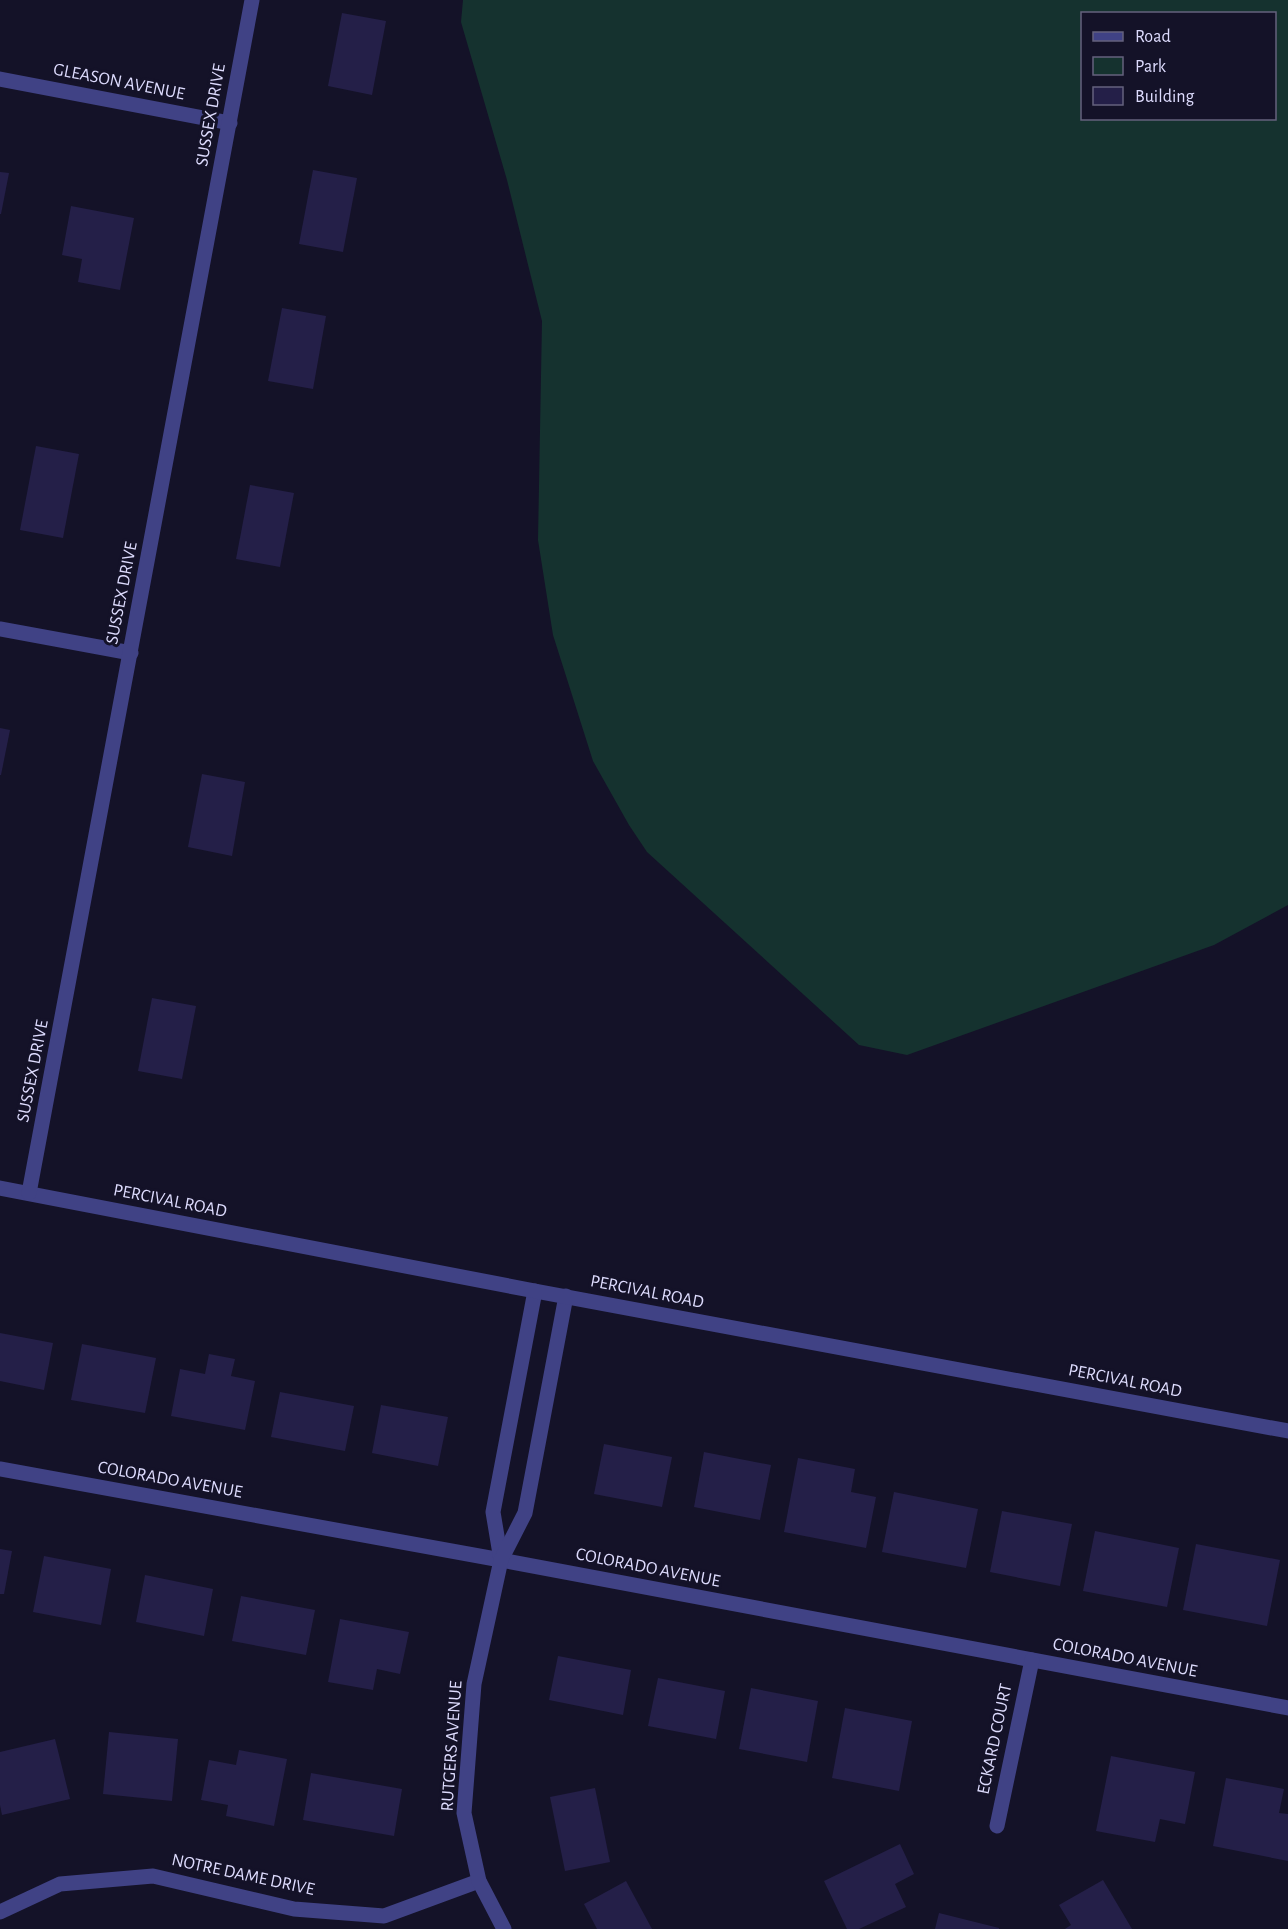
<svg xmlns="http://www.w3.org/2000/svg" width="1288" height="1929" font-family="'Alegreya Sans',sans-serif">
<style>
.green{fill:#15322f;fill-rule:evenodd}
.building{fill:#241f48}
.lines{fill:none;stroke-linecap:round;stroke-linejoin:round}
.minor{stroke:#404285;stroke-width:15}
.tertiary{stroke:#404285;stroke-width:15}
.labels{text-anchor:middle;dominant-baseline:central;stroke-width:6;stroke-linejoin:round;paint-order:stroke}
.street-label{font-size:18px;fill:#dddbfd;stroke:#141228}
</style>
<rect width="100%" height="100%" fill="#141228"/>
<!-- green -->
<path class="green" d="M463,0H1288V905L1214,945L907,1055L859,1045L647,852L629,825L593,761L553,635L538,540L542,321L507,180L461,22ZM1082,14H1274V118H1082Z"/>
<!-- building -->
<g class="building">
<polygon points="342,13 386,21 372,95 328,86"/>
<polygon points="313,170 357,178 343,252 299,244"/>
<polygon points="0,172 9,173 1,214 0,214"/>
<polygon points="71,206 134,218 120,290 78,282 82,259 62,255"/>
<polygon points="282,308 326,316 313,389 268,381"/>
<polygon points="36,446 79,454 63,538 20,530"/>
<polygon points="250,485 294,493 280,567 236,559"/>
<polygon points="0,728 10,730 1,775 0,775"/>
<polygon points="202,774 245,782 232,856 188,847"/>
<polygon points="152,998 196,1006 182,1079 138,1071"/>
<polygon points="0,1333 53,1343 44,1390 0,1381"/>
<polygon points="82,1344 156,1358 145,1413 71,1400"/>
<polygon points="209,1354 235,1359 231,1376 255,1381 245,1430 171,1416 180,1369 205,1374"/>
<polygon points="280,1392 354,1406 345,1451 271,1437"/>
<polygon points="381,1405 448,1417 438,1466 372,1453"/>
<polygon points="604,1444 672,1457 662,1507 594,1494"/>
<polygon points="704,1452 771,1465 760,1520 694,1507"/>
<polygon points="798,1458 855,1469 851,1492 876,1497 866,1548 784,1532"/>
<polygon points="894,1492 978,1509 966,1568 882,1552"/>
<polygon points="1002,1511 1072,1524 1060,1586 990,1572"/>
<polygon points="1095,1531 1179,1548 1167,1607 1083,1591"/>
<polygon points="1196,1544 1280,1560 1267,1626 1183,1610"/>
<polygon points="0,1549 12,1551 4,1594 0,1594"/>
<polygon points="44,1556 111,1569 101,1625 33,1612"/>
<polygon points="145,1575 213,1589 204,1636 136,1622"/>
<polygon points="241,1596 315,1610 306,1655 232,1641"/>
<polygon points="340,1619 409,1632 400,1674 377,1669 373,1690 328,1682"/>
<polygon points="558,1656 631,1670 623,1715 549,1700"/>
<polygon points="658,1678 725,1691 716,1739 648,1726"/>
<polygon points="751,1688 818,1701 807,1762 739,1749"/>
<polygon points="845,1708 912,1721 899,1791 832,1778"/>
<polygon points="109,1732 178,1739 172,1801 103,1794"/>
<polygon points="55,1739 70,1799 2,1815 0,1805 0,1752"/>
<polygon points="239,1750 287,1759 274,1826 226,1816 228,1805 201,1800 209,1760 236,1765"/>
<polygon points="1111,1756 1195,1772 1185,1824 1160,1819 1155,1842 1096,1831"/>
<polygon points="311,1773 402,1789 394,1836 303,1820"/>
<polygon points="1226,1778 1284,1789 1279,1813 1288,1814 1288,1861 1213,1846"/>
<polygon points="595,1788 610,1862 565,1871 550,1797"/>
<polygon points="900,1844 914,1874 895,1884 906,1907 859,1929 847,1929 824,1881"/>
<polygon points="1103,1880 1132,1929 1065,1929 1071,1925 1059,1905"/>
<polygon points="626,1881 652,1929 597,1929 584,1904"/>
<polygon points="939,1913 999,1928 999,1929 935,1929"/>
</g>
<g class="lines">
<!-- minor -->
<g class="minor">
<polyline points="0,79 230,123"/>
<polyline points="0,629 131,653"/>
<polyline points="0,1469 501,1560 1288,1708"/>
<polyline points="501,1560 493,1512 535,1291"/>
<polyline points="997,1826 1032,1660"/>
<polyline points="0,1912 60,1884 153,1876 294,1909 384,1916 479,1881"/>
<polyline points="504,1929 479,1881 464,1813 474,1684 501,1560 525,1513 566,1296"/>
</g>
<!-- tertiary -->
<g class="tertiary">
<polyline points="0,1188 535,1291 1288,1431"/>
<polyline points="29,1193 252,0"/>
</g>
</g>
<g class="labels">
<!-- street labels -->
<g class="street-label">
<text transform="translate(119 82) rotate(11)">GLEASON AVENUE</text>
<text transform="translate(211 115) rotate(-80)">SUSSEX DRIVE</text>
<text transform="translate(122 593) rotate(-79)">SUSSEX DRIVE</text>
<text transform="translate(33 1071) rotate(-79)">SUSSEX DRIVE</text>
<text transform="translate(170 1201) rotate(11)">PERCIVAL ROAD</text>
<text transform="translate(647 1292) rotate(11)">PERCIVAL ROAD</text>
<text transform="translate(1125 1381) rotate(11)">PERCIVAL ROAD</text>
<text transform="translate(170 1480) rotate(10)">COLORADO AVENUE</text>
<text transform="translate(648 1568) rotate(11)">COLORADO AVENUE</text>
<text transform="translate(1125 1658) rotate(11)">COLORADO AVENUE</text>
<text transform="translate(995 1739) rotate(-78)">ECKARD COURT</text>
<text transform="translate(452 1746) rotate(-86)">RUTGERS AVENUE</text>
<text transform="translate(243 1875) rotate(12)">NOTRE DAME DRIVE</text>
</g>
</g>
<!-- legend -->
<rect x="1081" y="12" width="195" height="108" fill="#141228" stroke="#64627d" stroke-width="1.5"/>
<rect x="1093" y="32" width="30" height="9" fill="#404285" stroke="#64627d" stroke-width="1.5"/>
<text x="1135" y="42" font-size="18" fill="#dddbfd">Road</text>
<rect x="1093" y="57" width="30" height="18" fill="#15322f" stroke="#64627d" stroke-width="1.5"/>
<text x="1135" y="72" font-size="18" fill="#dddbfd">Park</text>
<rect x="1093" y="87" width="30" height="18" fill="#241f48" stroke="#64627d" stroke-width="1.5"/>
<text x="1135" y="102" font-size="18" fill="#dddbfd">Building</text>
</svg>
